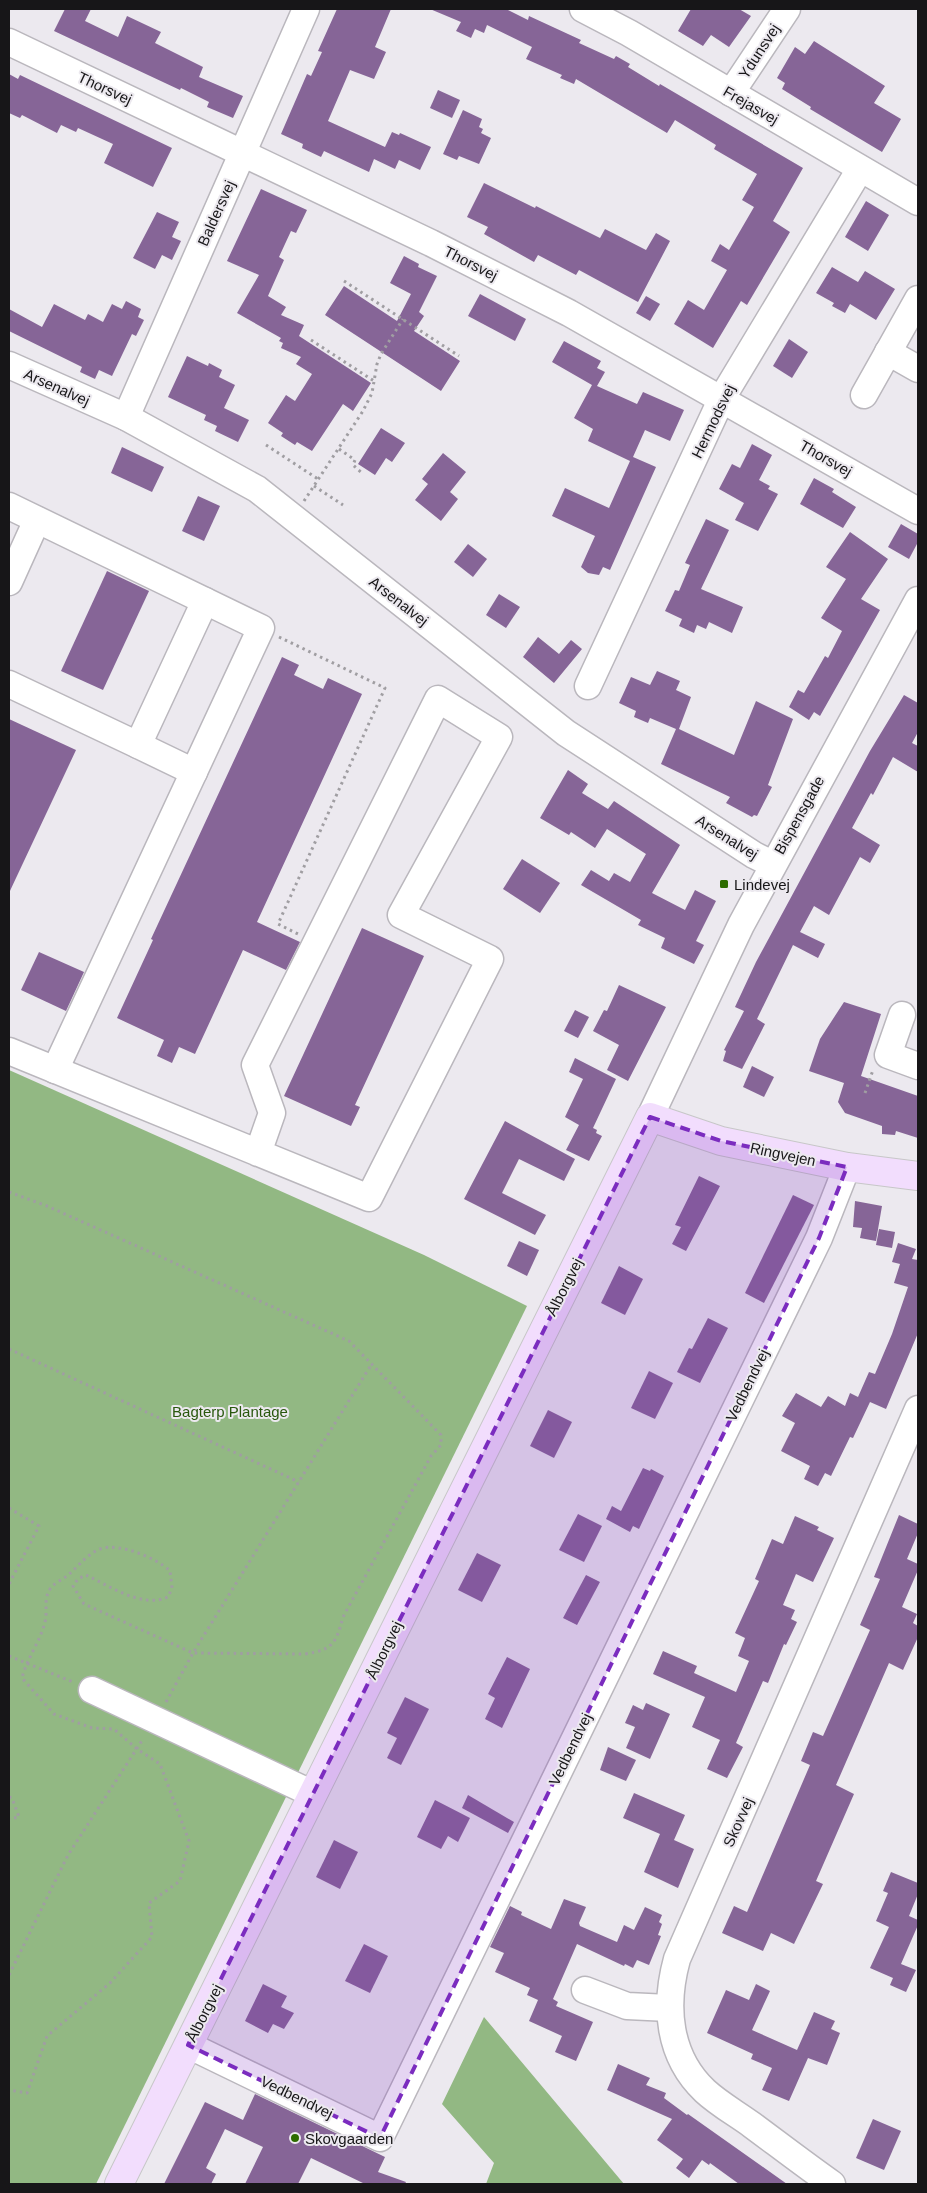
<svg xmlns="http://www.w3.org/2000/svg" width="927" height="2193" font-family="Helvetica,sans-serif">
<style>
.forest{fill:#92b883}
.building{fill:#866597}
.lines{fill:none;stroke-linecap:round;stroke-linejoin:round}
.minor-casing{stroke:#bab7bd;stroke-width:29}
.major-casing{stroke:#c7c7c8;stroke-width:30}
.path{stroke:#a09ea2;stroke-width:3;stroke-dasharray:2.5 4;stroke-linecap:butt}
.minor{stroke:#fff;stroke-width:26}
.major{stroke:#f2ddfd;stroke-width:28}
.marked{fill:#7b2cbf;fill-opacity:0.2;stroke:#7b2cbf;stroke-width:4;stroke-dasharray:10 6;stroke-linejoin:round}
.poi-dot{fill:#2d6c00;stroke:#ece9ef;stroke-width:2}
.labels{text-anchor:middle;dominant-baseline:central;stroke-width:4;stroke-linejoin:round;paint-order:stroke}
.street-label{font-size:15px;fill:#171618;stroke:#ece9ef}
.poi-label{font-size:15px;fill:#171618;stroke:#ece9ef;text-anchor:start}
.park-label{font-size:15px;fill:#29580e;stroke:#ece9ef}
</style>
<rect width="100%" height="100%" fill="#ece9ef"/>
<!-- forest -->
<g class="forest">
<polygon points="9,1070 424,1255 527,1306 96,2184 9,2184"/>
<polygon points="484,2017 624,2184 486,2184 494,2163 442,2104"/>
</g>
<!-- building -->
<g class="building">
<polygon points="65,9 91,9 85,21 118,37 127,16 161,32 155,43 203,67 199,77 243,96 233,118 207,107 209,102 181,88 180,90 54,31"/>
<polygon points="337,9 391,9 375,47 386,52 374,79 350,70 328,121 385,147 392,132 399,135 400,133 431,147 420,170 399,160 395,169 374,159 369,172 324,151 321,157 302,148 303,144 281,134 307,74 311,76 322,52 318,51"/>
<polygon points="430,9 506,9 528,20 529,16 581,40 579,43 614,59 616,56 630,64 628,67 659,86 660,84 803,168 773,221 790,232 747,305 741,301 713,348 674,324 688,300 704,310 727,270 711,261 720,244 729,250 754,207 742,200 757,174 714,149 716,145 675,120 667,133 576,79 574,84 560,78 562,75 526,59 532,47 487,25 484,33 475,29 471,38 456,31 461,22"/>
<polygon points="691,9 739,9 751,16 729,47 711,35 703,46 678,31"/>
<polygon points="814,41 885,86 874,103 901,119 882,152 810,109 811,107 782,89 785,83 777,78 795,47 805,54"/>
<polygon points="9,74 18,79 20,75 172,148 153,187 104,163 113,144 78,128 76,132 61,125 57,133 22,115 20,118 9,113"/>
<polygon points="438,90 460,100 452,118 430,108"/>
<polygon points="463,110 482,119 479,127 483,129 481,133 491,138 479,164 459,156 457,160 443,154"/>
<polygon points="484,183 535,208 536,206 600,238 605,229 646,250 656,233 670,241 638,302 579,270 576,275 538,255 534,262 484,234 488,227 467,217"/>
<polygon points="261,189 307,210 296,233 291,231 279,257 284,260 268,296 286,307 281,315 304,325 299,336 371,383 353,411 343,404 312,451 297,442 295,445 281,436 283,433 268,423 286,395 295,401 312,374 296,364 301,357 281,348 283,343 279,341 281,338 237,313 259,275 227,261"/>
<polygon points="866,201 889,215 868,251 845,237"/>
<polygon points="157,212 179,222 172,237 181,241 172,260 162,255 155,269 133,258"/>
<polygon points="404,256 419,264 418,267 437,276 419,312 424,316 414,331 460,361 441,391 325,315 344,286 397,321 411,294 390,283"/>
<polygon points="832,267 858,282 865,271 895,289 876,320 850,304 845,313 832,306 834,303 816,293"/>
<polygon points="480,294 526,319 515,341 468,316"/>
<polygon points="646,296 660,304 650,321 636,313"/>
<polygon points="126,301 141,309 138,317 144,320 136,336 132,334 112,376 99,370 95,379 80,372 82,367 9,331 9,309 42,327 54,304 85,320 88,314 103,322 112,304 122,309"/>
<polygon points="789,339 808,352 792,378 773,366"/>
<polygon points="564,341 601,361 597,368 605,372 597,386 637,404 643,392 684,410 670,441 645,430 633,457 656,467 610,570 603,567 599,575 588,573 581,567 595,536 552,516 565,488 609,508 630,461 588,441 593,429 574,418 592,385 552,362"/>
<polygon points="187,356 208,366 209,363 222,370 219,377 235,385 224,408 249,420 238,442 215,431 217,426 204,420 206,415 168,397"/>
<polygon points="381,428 405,443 392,462 386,458 375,475 358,464"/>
<polygon points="752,444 772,455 759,480 770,486 768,489 778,494 758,531 735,520 744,503 719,489 732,464 740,468"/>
<polygon points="122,447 164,467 152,492 111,473"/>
<polygon points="443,453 466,472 450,492 458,499 441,521 415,500 428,484 422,479"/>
<polygon points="814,478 834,489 832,492 856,507 843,528 800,504"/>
<polygon points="198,496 220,506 204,541 182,531"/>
<polygon points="706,519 729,530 701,589 743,607 732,633 709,622 706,629 697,625 694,633 679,626 682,619 665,611 675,590 679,591 690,565 685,563"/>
<polygon points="901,524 918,534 918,542 909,559 888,547"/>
<polygon points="850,532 888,559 861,599 880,610 820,716 814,712 809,720 789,707 798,690 804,693 825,656 828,658 842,631 821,618 846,579 826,567"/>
<polygon points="468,544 487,559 473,577 454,562"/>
<polygon points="107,571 149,591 103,690 61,671"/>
<polygon points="499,594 520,607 506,628 486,615"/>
<polygon points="538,637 559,654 571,640 582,649 554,683 523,657"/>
<polygon points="282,657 299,665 294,675 323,689 328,678 362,694 257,922 300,942 286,970 243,950 195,1054 179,1047 172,1063 157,1056 164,1040 117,1018 153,940 151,939"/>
<polygon points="657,671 680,681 676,690 691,697 679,729 734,755 756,701 793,719 768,785 772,787 757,816 754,815 752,817 726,803 730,797 661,764 676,729 650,718 648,723 634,717 636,711 619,703 631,677 650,685"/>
<polygon points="904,695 918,703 918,732 912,743 918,746 918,772 893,757 873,795 871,793 852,828 880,845 870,863 860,857 829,915 814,906 800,932 825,944 818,958 793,945 757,1019 765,1024 742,1069 723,1061 726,1051 724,1050 744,1011 735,1007 756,962 870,751"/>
<polygon points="9,719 76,750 9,893"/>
<polygon points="568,770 588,784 582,793 608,809 614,801 680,845 652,893 685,910 695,890 716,901 696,941 704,945 694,964 661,948 665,938 638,925 641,920 581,885 591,870 609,881 614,873 630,882 646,854 607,829 595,848 571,832 569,835 540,818"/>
<polygon points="522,859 560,883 540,913 503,889"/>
<polygon points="362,928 424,956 355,1105 360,1107 351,1126 284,1096"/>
<polygon points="39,952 84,972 66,1011 21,990"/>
<polygon points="619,985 666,1007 628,1081 607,1070 619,1045 593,1031 604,1010 607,1011"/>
<polygon points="844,1002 881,1014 861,1076 918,1096 918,1138 896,1131 895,1135 882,1134 882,1126 845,1113 838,1102 844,1083 809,1071 820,1039"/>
<polygon points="575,1010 589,1017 578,1038 564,1031"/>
<polygon points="575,1058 616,1079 593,1128 597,1130 596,1133 602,1136 589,1161 566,1150 579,1125 565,1117 583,1079 569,1072"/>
<polygon points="752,1066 774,1077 764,1097 743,1087"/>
<polygon points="505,1121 575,1159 564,1181 519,1159 502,1193 546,1215 535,1235 464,1199"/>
<polygon points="699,1176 720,1186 686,1251 672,1244 681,1227 675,1225"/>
<polygon points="793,1195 814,1205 764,1303 745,1293"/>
<polygon points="855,1201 882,1206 876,1241 860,1238 862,1228 853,1227"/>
<polygon points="879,1229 895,1232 892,1248 876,1245"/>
<polygon points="519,1241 539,1250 527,1276 507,1266"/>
<polygon points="898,1243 916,1249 912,1259 918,1260 918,1333 886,1409 870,1402 853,1438 850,1437 831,1476 825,1473 818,1486 804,1479 810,1466 781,1451 795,1423 782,1416 796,1393 821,1407 828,1396 845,1406 850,1393 858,1397 869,1372 875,1374 892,1334 908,1287 894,1283 900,1264 892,1262"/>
<polygon points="619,1266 643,1279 625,1315 601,1303"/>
<polygon points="708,1318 728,1328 700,1383 677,1372 689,1348 692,1349"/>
<polygon points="649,1371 673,1383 655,1419 631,1408"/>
<polygon points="548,1410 572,1422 554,1458 530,1446"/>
<polygon points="643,1468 650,1471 651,1469 664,1476 639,1529 633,1526 630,1532 606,1519 612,1506 621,1511"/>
<polygon points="578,1514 602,1526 584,1562 559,1550"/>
<polygon points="899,1515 918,1524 918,1533 907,1559 918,1564 918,1570 902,1607 917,1614 913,1623 918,1626 918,1637 903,1670 889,1663 836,1785 854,1794 816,1881 823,1884 794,1944 771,1933 763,1951 722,1933 734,1906 747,1912 810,1765 801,1761 813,1732 823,1736 870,1630 860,1625 880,1579 874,1577"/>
<polygon points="795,1516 819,1527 817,1530 834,1538 813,1582 796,1574 783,1605 795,1610 791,1619 797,1622 786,1645 784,1644 768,1683 763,1681 736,1743 743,1747 727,1778 707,1769 720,1740 692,1727 705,1697 653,1674 663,1651 697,1666 694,1673 736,1692 749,1661 738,1656 745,1638 735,1633 759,1581 755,1579 772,1539 783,1544"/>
<polygon points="477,1553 501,1565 482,1602 458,1590"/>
<polygon points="586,1575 600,1582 577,1625 563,1618"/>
<polygon points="507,1657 530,1669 502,1728 485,1719 495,1698 488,1694"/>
<polygon points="405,1697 429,1709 401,1765 387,1758 397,1738 387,1733"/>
<polygon points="646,1703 670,1714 650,1759 626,1748 635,1727 625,1723 633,1705 643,1710"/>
<polygon points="608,1747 636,1760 626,1781 600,1770"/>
<polygon points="634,1793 685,1815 674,1840 694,1849 678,1888 644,1872 660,1834 623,1818"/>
<polygon points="468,1795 514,1822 508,1833 462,1808"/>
<polygon points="435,1800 470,1818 458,1842 448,1836 441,1849 417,1837"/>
<polygon points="334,1840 358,1852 340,1889 316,1877"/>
<polygon points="891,1872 918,1883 918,1894 909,1916 918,1920 918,1925 901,1964 916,1970 906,1992 890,1985 893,1978 870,1968 889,1927 876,1921 888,1893 883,1891"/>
<polygon points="564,1899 586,1907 579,1923 580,1926 617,1942 624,1925 634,1930 645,1907 662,1915 659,1922 662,1924 658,1935 661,1936 649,1965 637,1960 633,1968 625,1964 624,1966 577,1944 553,1999 558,2002 556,2006 593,2022 576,2061 555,2052 562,2036 529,2021 538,2000 527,1995 530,1988 495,1972 504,1953 490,1947 510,1906 522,1912 521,1915 551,1929"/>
<polygon points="364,1944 388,1956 370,1993 345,1981"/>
<polygon points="263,1984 287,1996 281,2007 294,2013 284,2029 273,2024 268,2033 245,2021"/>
<polygon points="756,1984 770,1991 752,2030 797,2050 814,2012 835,2021 831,2029 840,2033 827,2065 808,2058 789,2101 762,2090 772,2068 751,2059 753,2054 707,2033 726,1990 749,2000"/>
<polygon points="618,2064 650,2078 646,2085 666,2093 664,2098 687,2115 688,2114 787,2184 739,2184 710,2163 709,2165 702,2160 689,2178 676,2168 683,2159 657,2140 672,2119 607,2090"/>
<polygon points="255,2094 385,2157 378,2172 406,2182 405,2184 365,2184 311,2158 298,2184 245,2184 263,2147 225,2129 206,2168 216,2174 211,2184 164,2184 205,2102 243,2120"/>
<polygon points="873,2119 901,2131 884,2170 856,2158"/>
</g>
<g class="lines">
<!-- minor casing -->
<g class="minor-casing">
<g id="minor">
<polyline points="583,9 629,33 918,202"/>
<polyline points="9,42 431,243 569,313 918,511"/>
<polyline points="731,93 787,9"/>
<polyline points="888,352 918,369"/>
<polyline points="9,365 126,417 257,489 566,733 754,855 772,864"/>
<polyline points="864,395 918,299"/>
<polyline points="126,417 306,9"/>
<polyline points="9,506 261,628 55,1070"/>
<polyline points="9,582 37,520"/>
<polyline points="9,684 138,745 205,601"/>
<polyline points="588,686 722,398 860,169"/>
<polyline points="138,745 194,772"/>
<polyline points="902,1015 888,1055 918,1066"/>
<path d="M9,1051C129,1100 249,1149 369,1198L490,959L401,915L499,737L438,699L255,1065L272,1113L258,1153"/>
<polyline points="650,1117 741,925 918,600"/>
<polyline points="92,1690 313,1794"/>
<polyline points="585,1990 627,2006 669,2008"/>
<polyline points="188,2045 380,2138 819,1238 847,1167"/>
<path d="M832,2184C805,2165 779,2145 752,2125C737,2114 719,2104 705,2091C668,2056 664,2006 677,1959L918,1409"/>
</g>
</g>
<!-- major casing -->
<g class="major-casing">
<polyline id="major" points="119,2184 650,1117 721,1141 847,1167 918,1176"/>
</g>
<!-- path -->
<g class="path">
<polyline points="344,281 459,356"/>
<polyline points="311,340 374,381"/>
<polyline points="266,445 318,479"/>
<polyline points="339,449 355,460 353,465 363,474"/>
<polyline points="314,486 343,505"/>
<polyline points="304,501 363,411 372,393 377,364 381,354 403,319"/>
<polyline points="279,637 385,688 278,924 298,934"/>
<polyline points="865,1093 873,1070"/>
<path d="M9,1192L47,1206L349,1341L441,1435V1445L431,1456L343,1617C336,1643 333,1650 305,1654L193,1653L84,1604L73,1586L78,1579L86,1575C108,1585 142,1609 168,1597L172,1588L170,1571C157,1558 118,1542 100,1549C87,1554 78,1567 68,1575C62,1580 54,1583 50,1589C43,1600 48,1611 45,1622C40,1642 27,1658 22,1678L54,1714L92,1728L114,1729L137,1749L160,1764L189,1841L180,1881L149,1903L152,1937L110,1983L47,2036L27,2093L9,2090"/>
<polyline points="9,1349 299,1482"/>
<polyline points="9,1508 39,1526 9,1584"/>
<polyline points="9,1656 73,1682"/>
<polyline points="166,1702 193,1653 371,1365"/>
<polyline points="9,1797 12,1798 19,1817 9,1819"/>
<polyline points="9,1975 68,1855 143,1739"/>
</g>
<!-- minor -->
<use href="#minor" class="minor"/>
<!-- major -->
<use href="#major" class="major"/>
</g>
<!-- marked area -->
<path class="marked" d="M650,1117L721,1141L847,1167L819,1238L380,2138L188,2045Z"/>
<!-- markers -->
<g class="poi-dot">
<rect x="719" y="879" width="10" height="10" rx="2.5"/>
<circle cx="295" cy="2138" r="5"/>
</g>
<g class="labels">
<!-- street labels -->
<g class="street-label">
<text transform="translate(759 51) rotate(-57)">Ydunsvej</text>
<text transform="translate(105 88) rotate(25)">Thorsvej</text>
<text transform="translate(751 105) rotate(30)">Frejasvej</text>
<text transform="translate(216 213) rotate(-66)">Baldersvej</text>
<text transform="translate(471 263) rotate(27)">Thorsvej</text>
<text transform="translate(57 387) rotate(24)">Arsenalvej</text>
<text transform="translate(713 421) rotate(-64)">Hermodsvej</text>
<text transform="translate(826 458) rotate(30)">Thorsvej</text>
<text transform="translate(399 601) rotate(38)">Arsenalvej</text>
<text transform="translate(799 815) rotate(-61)">Bispensgade</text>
<text transform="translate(727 837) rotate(32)">Arsenalvej</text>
<text transform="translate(783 1154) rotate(12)">Ringvejen</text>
<text transform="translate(564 1287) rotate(-63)">Ålborgvej</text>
<text transform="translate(747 1385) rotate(-64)">Vedbendvej</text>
<text transform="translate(384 1650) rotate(-64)">Ålborgvej</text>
<text transform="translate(570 1749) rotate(-64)">Vedbendvej</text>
<text transform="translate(738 1822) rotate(-66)">Skovvej</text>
<text transform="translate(204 2013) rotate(-63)">Ålborgvej</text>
<text transform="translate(297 2097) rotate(26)">Vedbendvej</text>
</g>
<!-- poi labels -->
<g class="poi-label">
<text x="734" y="884">Lindevej</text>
<text x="305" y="2138">Skovgaarden</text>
</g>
<!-- park labels -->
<g class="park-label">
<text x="230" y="1411">Bagterp Plantage</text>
</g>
</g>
<!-- border -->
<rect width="927" height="2193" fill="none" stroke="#171618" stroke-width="20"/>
</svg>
